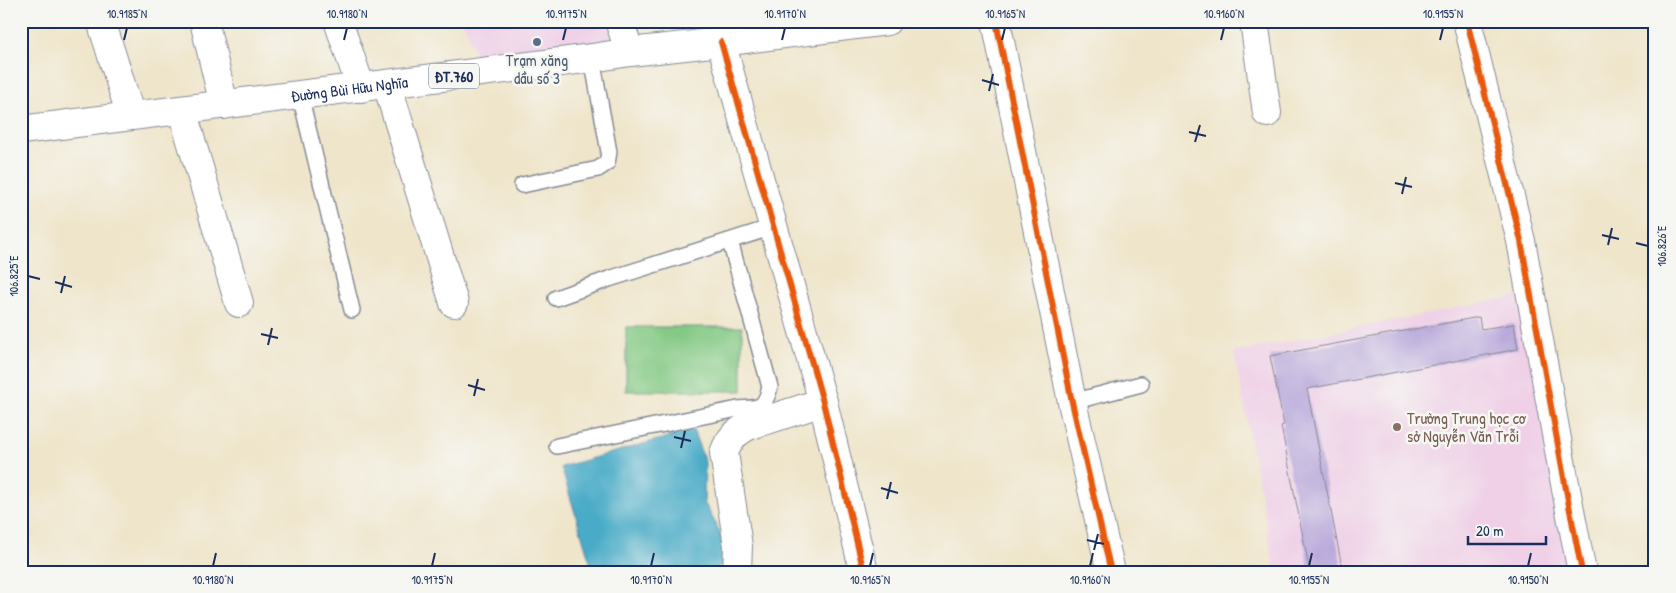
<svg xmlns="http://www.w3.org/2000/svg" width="1676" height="593" font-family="'Patrick Hand',sans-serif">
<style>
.built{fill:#efd0e7}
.green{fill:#84c984;stroke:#507c71}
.water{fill:#48abc7;stroke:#326d92}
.building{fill:#b7a6da}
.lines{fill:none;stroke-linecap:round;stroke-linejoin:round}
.service-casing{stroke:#858a94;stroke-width:18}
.minor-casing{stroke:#858a94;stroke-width:30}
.primary-casing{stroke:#858a94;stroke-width:30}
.service{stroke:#fff;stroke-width:15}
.minor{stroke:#fff;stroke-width:28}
.primary{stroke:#fff;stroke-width:28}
.cycleway-casing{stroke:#f6f6f2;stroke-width:9}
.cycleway{stroke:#e8590c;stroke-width:6}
.ticks{fill:none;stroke:#1b2f5e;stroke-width:2}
.service-dot{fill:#5c6f8a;stroke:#f6f6f2;stroke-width:2}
.education-dot{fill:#8d6e63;stroke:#f6f6f2;stroke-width:2}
.labels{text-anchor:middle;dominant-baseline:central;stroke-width:5;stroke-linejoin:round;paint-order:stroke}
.shield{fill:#f6f6f2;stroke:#5d6b8a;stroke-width:1}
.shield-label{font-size:15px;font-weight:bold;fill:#1b2f5e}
.service-label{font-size:16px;fill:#4e5e75;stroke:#f6f6f2}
.street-label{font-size:16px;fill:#1b2f5e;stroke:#f6f6f2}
.education-label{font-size:16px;fill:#785e54;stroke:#f6f6f2;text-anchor:start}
.neatline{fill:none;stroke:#1b2f5e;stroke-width:2}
.ticks-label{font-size:12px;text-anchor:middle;fill:#1b2f5e}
</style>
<rect width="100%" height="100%" fill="#f6f6f2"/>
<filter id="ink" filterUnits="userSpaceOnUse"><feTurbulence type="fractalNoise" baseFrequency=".02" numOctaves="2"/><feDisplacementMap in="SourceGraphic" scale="10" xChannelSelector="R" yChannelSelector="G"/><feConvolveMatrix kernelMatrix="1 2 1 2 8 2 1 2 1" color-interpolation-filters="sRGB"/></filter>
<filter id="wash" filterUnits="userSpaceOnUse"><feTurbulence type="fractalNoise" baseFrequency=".0096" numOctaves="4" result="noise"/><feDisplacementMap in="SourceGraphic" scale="20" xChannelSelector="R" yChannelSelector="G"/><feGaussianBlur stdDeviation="1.12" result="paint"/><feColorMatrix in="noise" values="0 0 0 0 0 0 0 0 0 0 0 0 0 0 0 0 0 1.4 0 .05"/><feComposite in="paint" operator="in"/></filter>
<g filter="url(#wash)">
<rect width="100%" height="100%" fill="#efe5ca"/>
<!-- built -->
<g class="built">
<polygon points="463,21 609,21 616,39 591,44 477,58"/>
<polygon points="1522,295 1573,572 1275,572 1234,352"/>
</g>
<!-- green -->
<rect class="green" x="626" y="327" width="116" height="64"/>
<!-- water -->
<polygon class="water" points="693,430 705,462 704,502 718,528 728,553 716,572 593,572 561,467"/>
<g id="blocks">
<!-- building -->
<polygon class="building" points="1479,317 1481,329 1514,324 1518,349 1307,389 1343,572 1310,572 1281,426 1284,425 1270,356"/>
</g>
</g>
<g filter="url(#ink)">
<use href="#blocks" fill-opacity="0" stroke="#858a94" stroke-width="1"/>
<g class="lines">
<!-- service casing -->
<g class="service-casing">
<g id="service">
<polyline points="300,95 352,310"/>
<polyline points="522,185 598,169 607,163 609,152 592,58"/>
<polyline points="556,298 609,279 773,227"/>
<polyline points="1072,402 1141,384"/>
<path d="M557,446L738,409C760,407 764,410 770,387L730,241"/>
</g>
</g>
<!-- minor casing -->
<g class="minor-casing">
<g id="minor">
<polyline points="101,21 131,116"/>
<polyline points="204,21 224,105"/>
<polyline points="338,21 361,88"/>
<polyline points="619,21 630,52"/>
<polyline points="996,21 1072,402 1111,572"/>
<polyline points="1254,21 1267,113"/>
<polyline points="1467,21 1521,241 1568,500 1582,572"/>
<polyline points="721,42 823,402 864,572"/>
<polyline points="387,84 454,303"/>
<polyline points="182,110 239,303"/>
<path d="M737,572L738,546L724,453C729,439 735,433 748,426L823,402"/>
</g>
</g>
<!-- primary casing -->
<g class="primary-casing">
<g id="primary">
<path id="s1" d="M21,130L592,58L630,52L721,42L887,21"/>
</g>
</g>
<!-- service -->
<use href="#service" class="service"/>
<!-- minor -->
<use href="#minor" class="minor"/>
<!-- primary -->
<use href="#primary" class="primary"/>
<!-- cycleway casing -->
<g class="cycleway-casing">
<g id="cycleway">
<polyline points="996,21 1072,402 1111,572"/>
<polyline points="1467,21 1521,241 1568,500 1582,572"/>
<polyline points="721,42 823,402 864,572"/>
</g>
</g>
<!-- cycleway -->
<use href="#cycleway" class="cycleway"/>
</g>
</g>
<!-- ticks -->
<path class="ticks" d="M124,40L127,28M344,40L347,28M563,40L566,28M782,40L785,28M1002,40L1005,28M1221,40L1224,28M1440,40L1443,28M982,80L999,85M989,91L993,74M1189,132L1206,136M1195,142L1200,125M1395,183L1412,187M1402,194L1406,177M1602,235L1619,239M1636,243L1648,246M1608,245L1612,228M28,276L40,279M55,282L72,287M61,293L65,276M261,334L278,338M268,345L272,328M468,385L485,390M474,396L478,379M674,437L691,441M681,448L685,431M881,488L898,493M887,499L891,482M1087,540L1104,544M1094,550L1098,534M213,566L216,553M432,566L435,553M651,566L654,553M870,566L873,553M1090,566L1093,553M1309,566L1312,553M1528,566L1531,553"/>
<!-- markers -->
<circle class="service-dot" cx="537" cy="42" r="5"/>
<circle class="education-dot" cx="1397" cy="427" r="5"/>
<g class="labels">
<!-- shield labels -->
<rect class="shield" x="429" y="63.5" width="50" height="25" rx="4"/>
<g class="shield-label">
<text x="454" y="76">ĐT.760</text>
</g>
<!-- service labels -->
<g class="service-label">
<text x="537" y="60">Trạm xăng<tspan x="537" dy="18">dầu số 3</tspan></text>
</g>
<!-- street labels -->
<g class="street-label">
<text stroke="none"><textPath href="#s1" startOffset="331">Đường Bùi Hữu Nghĩa</textPath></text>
</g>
<!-- education labels -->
<g class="education-label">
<text x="1407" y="418">Trường Trung học cơ<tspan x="1407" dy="18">sở Nguyễn Văn Trỗi</tspan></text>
</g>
</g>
<!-- margin -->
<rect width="1676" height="593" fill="none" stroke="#f6f6f2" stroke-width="55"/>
<!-- scale -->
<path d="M1468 536v8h78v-8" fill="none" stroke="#1b2f5e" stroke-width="2.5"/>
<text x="1476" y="536" font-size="15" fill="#1b2f5e" stroke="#f6f6f2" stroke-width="4" paint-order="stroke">20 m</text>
<rect x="28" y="28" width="1620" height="538" class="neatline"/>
<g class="ticks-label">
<text x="127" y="18">10.9185°N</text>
<text x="347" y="18">10.9180°N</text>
<text x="566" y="18">10.9175°N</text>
<text x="785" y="18">10.9170°N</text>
<text x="1005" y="18">10.9165°N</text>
<text x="1224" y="18">10.9160°N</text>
<text x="1443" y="18">10.9155°N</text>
<text transform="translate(1662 246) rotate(-90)" y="4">106.826°E</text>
<text transform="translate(14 276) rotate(-90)" y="4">106.825°E</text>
<text x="213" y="584">10.9180°N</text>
<text x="432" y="584">10.9175°N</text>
<text x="651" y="584">10.9170°N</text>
<text x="870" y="584">10.9165°N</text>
<text x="1090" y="584">10.9160°N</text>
<text x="1309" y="584">10.9155°N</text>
<text x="1528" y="584">10.9150°N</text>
</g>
</svg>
